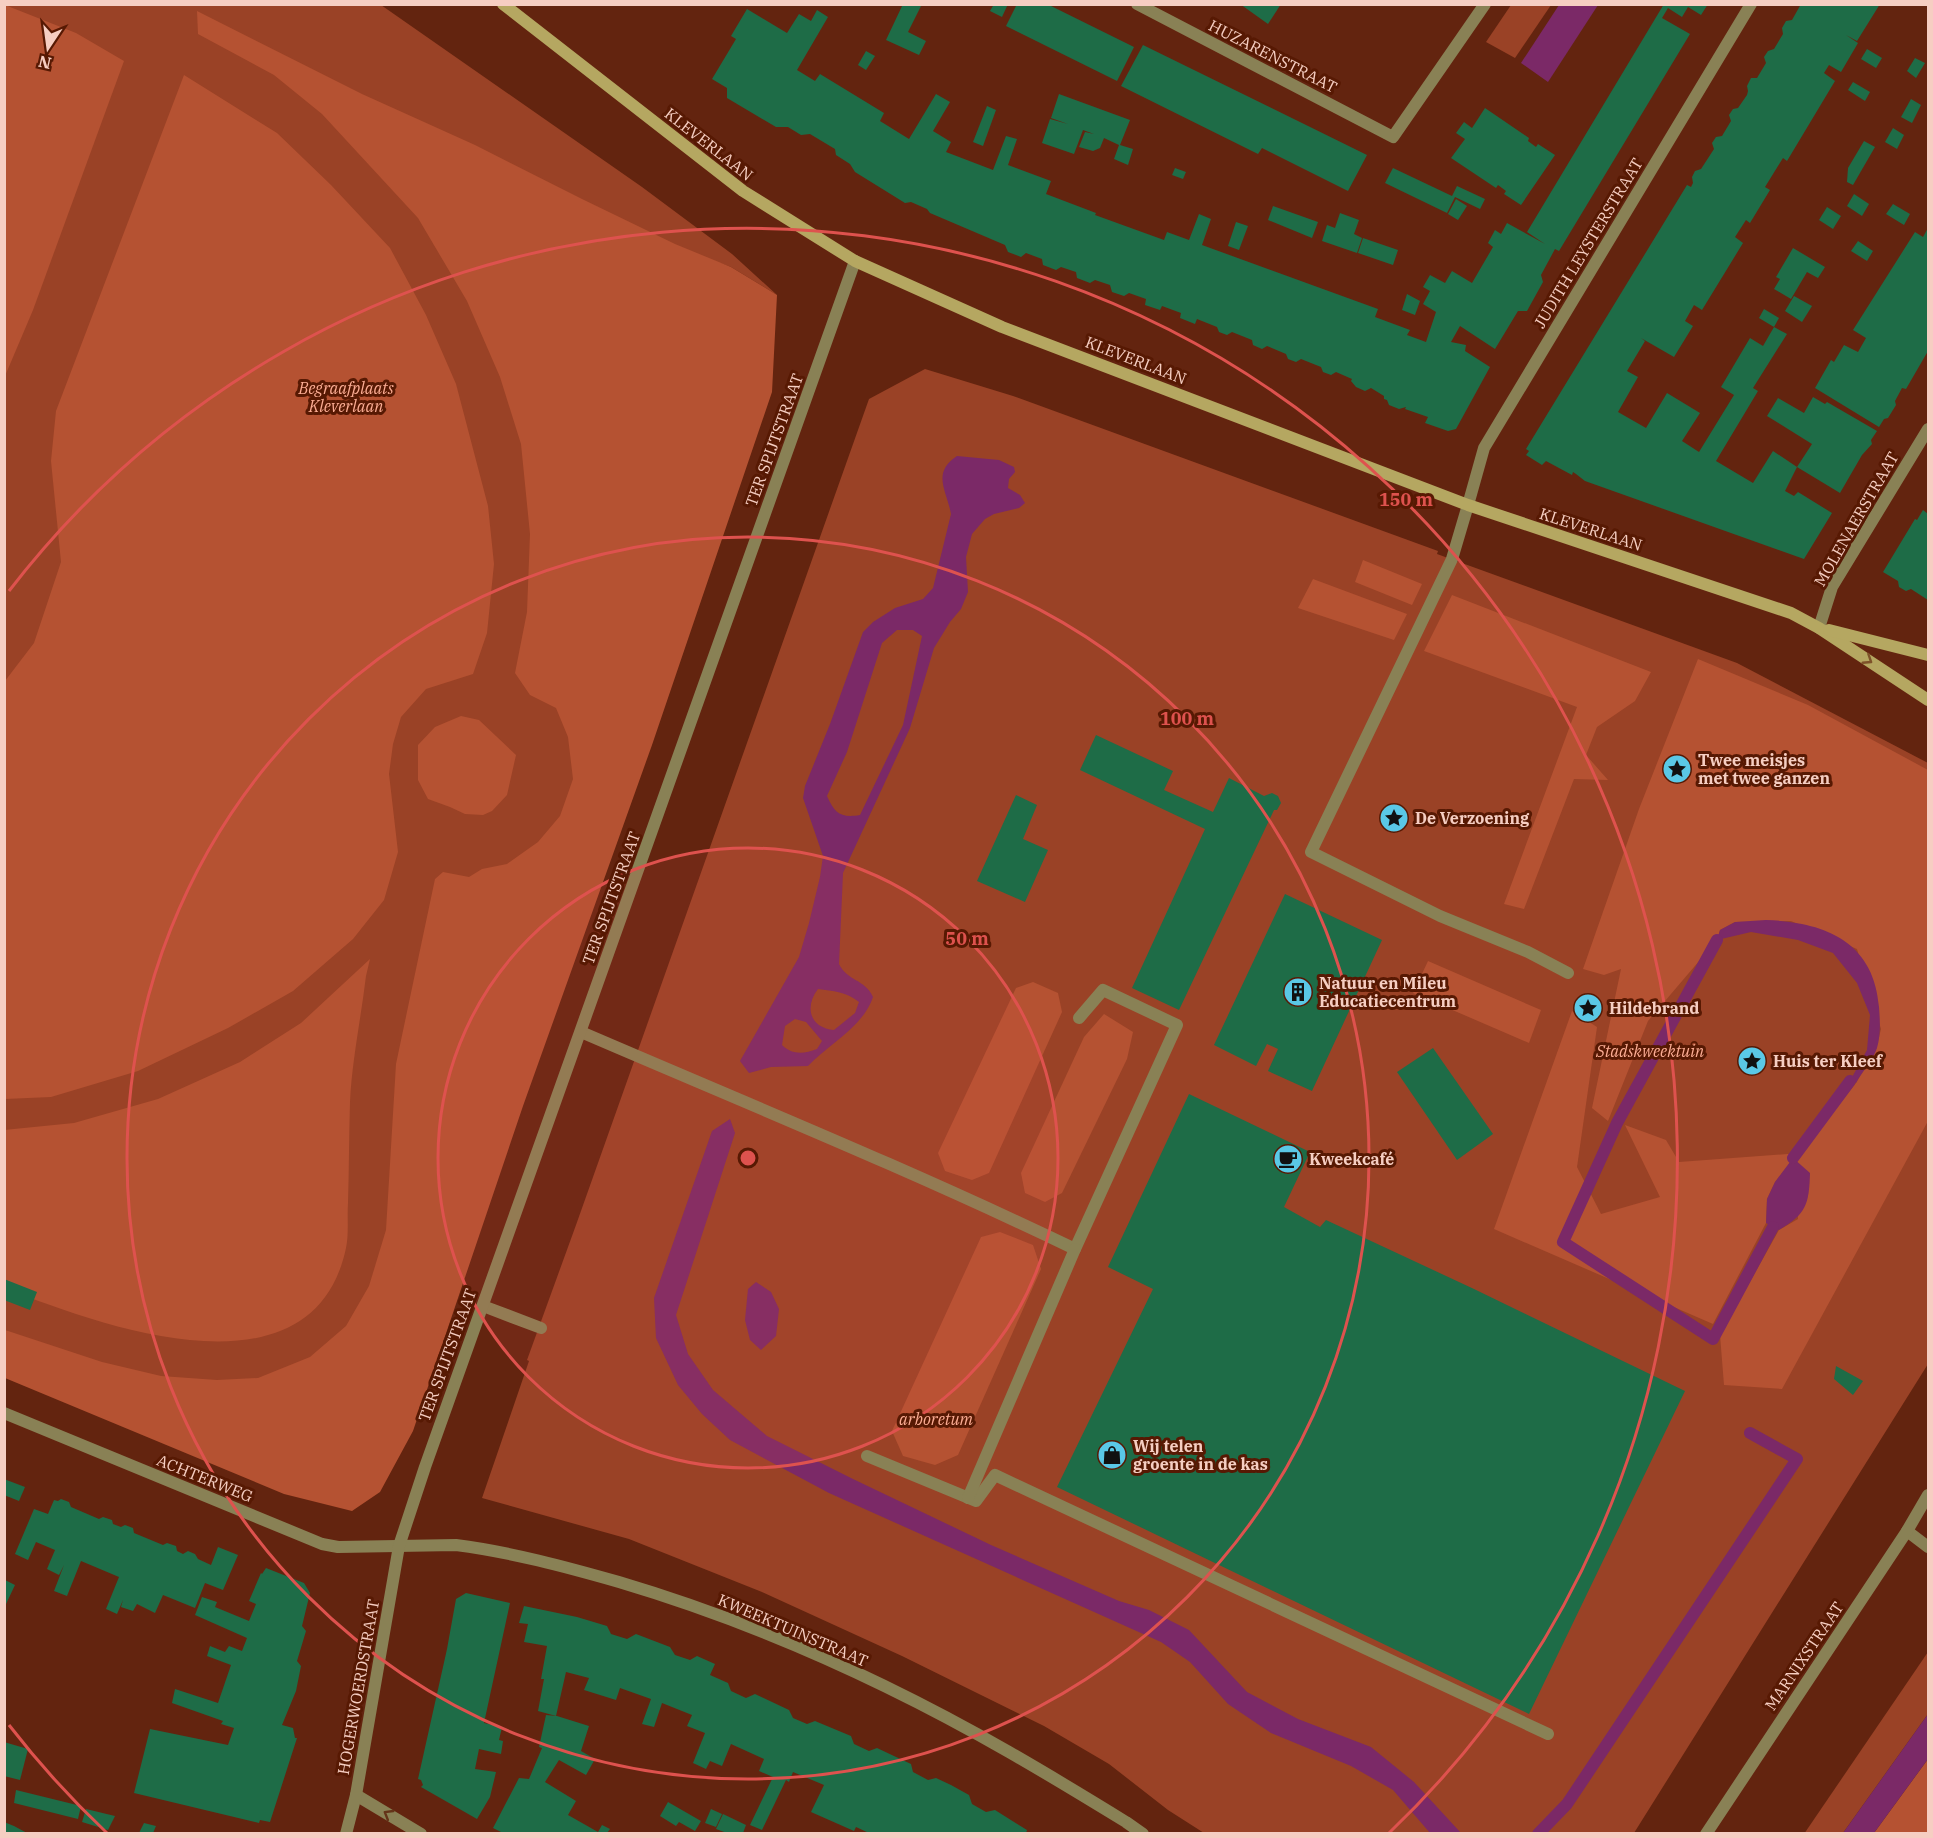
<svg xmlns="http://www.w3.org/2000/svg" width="1933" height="1838" font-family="'IBM Plex Serif',serif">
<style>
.green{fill:#9a4226}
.forest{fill:#b55232}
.water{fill:#7b2967;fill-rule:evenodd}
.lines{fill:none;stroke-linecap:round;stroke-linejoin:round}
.stream{stroke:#7b2967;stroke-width:12}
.building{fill:#1e6c47}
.service{stroke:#898155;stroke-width:12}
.pedestrian{stroke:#898155;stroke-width:12}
.minor{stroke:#898155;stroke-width:12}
.tertiary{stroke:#898155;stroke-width:12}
.secondary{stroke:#b5a761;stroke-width:12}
.oneway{stroke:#7d5229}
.oneway2{stroke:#643318}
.ring{fill:none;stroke:#de524e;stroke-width:3}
.labels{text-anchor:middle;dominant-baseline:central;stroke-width:6;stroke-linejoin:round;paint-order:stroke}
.street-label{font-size:16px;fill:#f6cec2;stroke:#571903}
.park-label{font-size:16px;font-style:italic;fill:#fcad94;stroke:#571903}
.poi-label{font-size:16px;font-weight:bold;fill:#f6cec2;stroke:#571903;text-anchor:start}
.centre{fill:#de524e;stroke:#571903;stroke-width:3}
.ring-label{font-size:18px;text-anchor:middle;font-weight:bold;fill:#de524e;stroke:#571903;stroke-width:6;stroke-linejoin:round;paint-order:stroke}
</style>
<rect width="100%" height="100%" fill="#63240f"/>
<!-- green -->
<g class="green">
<polygon points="4,5 381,5 642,187 732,254 777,295 731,267 720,263 741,285 360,1462 5,1377"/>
<polygon points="1511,5 1551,5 1515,58 1486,42"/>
<polygon points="925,369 1013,396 1438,551 1437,554 1737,663 1928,763 1928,1364 1634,1833 1204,1833 1168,1810 1109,1764 1044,1726 902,1656 762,1592 629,1539 482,1498 529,1361 527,1360 576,1225 869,399"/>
<polygon points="1928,1652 1928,1714 1843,1833 1804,1834"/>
</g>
<!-- forest -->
<g class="forest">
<polygon points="5,5 76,33 124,61 33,310 5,376"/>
<polygon points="197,11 362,94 475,145 582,199 675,244 731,267 777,295 772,392 652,745 523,1106 413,1431 380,1492 352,1511 284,1494 5,1378 5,1330 102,1362 161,1376 217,1380 258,1378 310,1357 346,1326 369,1286 386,1230 396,1064 435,879 443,872 469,877 482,869 507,864 538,842 560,816 573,779 568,737 556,708 530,695 515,673 527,612 530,534 521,444 500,377 467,301 418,218 322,114 274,75 198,34"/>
<polygon points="184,75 277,133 331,185 390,248 426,315 456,384 488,506 494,564 487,633 473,674 426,689 401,717 393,744 389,774 398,852 384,900 353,939 293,991 228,1028 138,1071 51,1097 5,1099 5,681 34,643 61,562 51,461 56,411"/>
<polygon points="1363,560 1422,584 1412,605 1355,582"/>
<polygon points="1313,579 1407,614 1394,640 1298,608"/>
<polygon points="1452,595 1651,672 1635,701 1597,727 1586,755 1608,780 1574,779 1524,909 1504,904 1577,707 1424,651"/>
<polygon points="1698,659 1808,705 1928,770 1928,1121 1782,1389 1724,1385 1720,1335 1779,1230 1798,1219 1793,1159 1775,1182 1767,1199 1766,1223 1713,1324 1494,1229 1572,1011 1597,1027 1577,1167 1601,1214 1660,1197 1625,1125 1666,1140 1679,1162 1801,1153 1856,1083 1876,1049 1881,1029 1857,949 1791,921 1735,922 1720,930 1717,940 1648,1021 1608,1121 1592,1108 1621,969 1604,975 1583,969 1639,809"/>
<polygon points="461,716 479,720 516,755 507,795 492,811 483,815 465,814 450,807 428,799 418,780 418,745 435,727"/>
<path d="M370,959L366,976C361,1018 352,1060 350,1102C349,1136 349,1169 348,1203C347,1217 349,1234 346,1248C313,1404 101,1326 5,1288L4,1130L74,1123L158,1099L240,1062L301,1023Z"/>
<polygon points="1428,961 1541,1010 1529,1043 1413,993"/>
<polygon points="1033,982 1058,993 1062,1012 989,1173 972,1180 945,1171 938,1153 1016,988"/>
<polygon points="1104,1014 1133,1032 1127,1059 1062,1193 1045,1202 1025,1193 1021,1173 1084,1037"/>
<polygon points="1000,1232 1033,1245 1041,1269 958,1455 935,1465 903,1456 892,1431 981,1237"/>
<polygon points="1928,1759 1928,1833 1874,1833"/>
</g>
<!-- water -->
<g class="water">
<polygon points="1559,5 1598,5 1548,82 1521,63"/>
<path d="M957,456L999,460L1014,467L1015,472L1009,479L1008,488L1020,495L1025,503L1019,508L994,514L985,519L972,534L966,557L968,592L961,609L950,622L934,648L910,728L843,873L839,964C847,981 865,979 873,997C863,1027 829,1044 808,1066L771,1067L749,1073L740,1061L799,957L809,923L820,877L823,856L803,798L805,786L830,724L863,632L873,622L895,608L923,599L933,588L951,514C947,491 931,473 957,456ZM897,630H913L922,636L903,725L860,815C841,818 835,814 827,796L847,752L882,643ZM818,989C833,991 847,992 859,1002L855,1013L834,1030C810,1028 804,1007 818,989ZM795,1019L806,1022L822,1041L817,1049C804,1054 792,1055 782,1045L785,1026Z"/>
<path d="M1766,920C1824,922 1874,941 1879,1007C1880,1021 1881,1034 1877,1048C1873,1060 1862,1072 1856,1083L1850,1081L1867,1050L1870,1015L1857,983L1833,953L1798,940L1751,932L1717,940L1720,930L1735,922Z"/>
<polygon points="730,1119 735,1133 676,1315 688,1354 713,1390 767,1436 853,1479 991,1545 1119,1601 1149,1610 1189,1630 1247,1692 1298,1719 1371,1747 1414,1782 1461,1833 1430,1833 1393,1790 1351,1766 1271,1733 1228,1704 1190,1662 1161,1642 829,1493 730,1440 702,1414 678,1385 656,1338 654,1298 712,1131"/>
<path d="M1793,1158L1810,1173C1809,1205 1806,1214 1779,1230L1766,1223L1767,1199L1775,1182Z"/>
<polygon points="756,1282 771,1292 779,1309 776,1336 761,1350 750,1340 745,1320 748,1289"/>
<polygon points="1928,1714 1928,1759 1874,1833 1843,1833"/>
</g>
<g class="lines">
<!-- stream -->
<g class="stream">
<polyline points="1717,940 1617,1123 1563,1242 1713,1339 1773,1227"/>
<polyline points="1793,1158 1850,1081"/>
<polyline points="1538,1834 1567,1804 1797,1459 1750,1433"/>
</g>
</g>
<!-- building -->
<g class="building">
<polygon points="903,4 922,4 908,32 926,41 919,55 886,40"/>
<polygon points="994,4 1008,4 1002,17 990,11"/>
<polygon points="1017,4 1047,4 1134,47 1117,81 1006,26"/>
<polygon points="1240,4 1281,4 1268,24"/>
<polygon points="1664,4 1708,4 1701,15 1688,7 1682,17 1668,8 1662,18 1690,34 1559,251 1555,249 1541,275 1543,282 1527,311 1518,311 1495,349 1460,326 1451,342 1466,345 1465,351 1490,367 1456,429 1448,431 1425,423 1428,417 1405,409 1406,407 1399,409 1389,405 1387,400 1384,399 1384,396 1371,388 1365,391 1356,387 1351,381 1352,379 1336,372 1331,375 1323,372 1321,367 1301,359 1296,362 1288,359 1286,354 1267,346 1262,349 1253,345 1252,340 1232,332 1227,335 1219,332 1217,327 1197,319 1195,324 1180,318 1181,313 1162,306 1160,310 1145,305 1146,299 1129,293 1124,296 1112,292 1110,285 1095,280 1090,283 1077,278 1076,272 1061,267 1056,270 1043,265 1042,259 1026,253 1021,257 1008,252 1005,245 930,213 927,209 911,202 905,203 855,172 850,164 836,155 835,149 810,134 801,135 788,127 776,127 727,98 727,88 712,79 736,39 731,36 747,9 787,33 799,14 811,21 817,10 828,17 797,70 815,81 820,74 884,113 880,121 909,139 936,94 950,102 933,131 951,142 946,152 993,170 1006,136 1017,139 1008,165 1051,181 1046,194 1096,213 1095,215 1164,240 1167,232 1189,240 1199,214 1211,219 1202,245 1378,309 1375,317 1410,330 1407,335 1426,342 1436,312 1423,304 1430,291 1423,287 1430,275 1445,283 1452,271 1472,283 1493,247 1488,243 1495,230 1501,234 1507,223 1545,244 1527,232"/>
<polygon points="1801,4 1880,4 1857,41 1846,35 1858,43 1841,72 1829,65 1824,73 1835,81 1787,161 1783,158 1765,187 1770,190 1750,223 1746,220 1735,237 1743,243 1702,310 1694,305 1685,321 1693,326 1674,357 1641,338 1645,341 1627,371 1638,377 1618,412 1646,428 1667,393 1700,413 1682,441 1699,452 1734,395 1721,387 1750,338 1763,346 1774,327 1787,334 1753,388 1758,391 1716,461 1753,483 1773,451 1797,467 1812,444 1767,416 1778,398 1804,413 1813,397 1825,404 1827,402 1877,431 1871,440 1872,444 1862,455 1840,493 1797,467 1785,491 1794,496 1798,492 1832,513 1804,559 1585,481 1576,474 1573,472 1572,475 1546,461 1542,465 1526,455 1529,451 1526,449 1687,185 1691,187 1693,183 1692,177 1695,171 1701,169 1714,149 1712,143 1716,137 1722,136 1731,121 1729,115 1733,109 1738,108 1747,95 1748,91 1747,86 1751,78 1757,78 1766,63 1764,57 1768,51 1774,49 1783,34 1782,28 1786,21 1792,20"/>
<polygon points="1143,45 1367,155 1348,191 1262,148 1258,154 1121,86"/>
<polygon points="1867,49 1882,58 1876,68 1861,59"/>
<polygon points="866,51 875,56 866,70 858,65"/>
<polygon points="1915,58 1925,63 1916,78 1907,71"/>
<polygon points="1853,82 1870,92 1865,101 1848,90"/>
<polygon points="1059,94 1130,120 1120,145 1133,149 1128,165 1114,159 1119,145 1104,138 1100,148 1093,151 1079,147 1085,132 1094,134 1083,130 1074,154 1042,143 1050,119 1068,124 1051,118"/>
<polygon points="1911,99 1921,105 1912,123 1901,117"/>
<polygon points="987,106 996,110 983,146 973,142"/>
<polygon points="1485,108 1529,138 1528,141 1536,147 1538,144 1555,155 1521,205 1504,194 1506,191 1498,185 1496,188 1451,158 1465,139 1456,133 1464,122 1472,128"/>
<polygon points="1893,128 1904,135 1897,149 1885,142"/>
<polygon points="1864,141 1875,147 1853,185 1847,182 1848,168"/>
<polygon points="1175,168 1186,172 1183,179 1172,175"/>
<polygon points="1393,168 1452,196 1457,186 1485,199 1480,209 1455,197 1447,213 1385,183"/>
<polygon points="1854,194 1869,204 1862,216 1847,206"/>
<polygon points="1456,199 1467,206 1458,220 1448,214"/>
<polygon points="1893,204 1910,214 1904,225 1886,214"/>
<polygon points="1273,206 1318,222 1312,238 1268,220"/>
<polygon points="1827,207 1841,216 1833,229 1819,220"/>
<polygon points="1340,213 1359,220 1354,234 1362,238 1357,253 1322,241 1327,225 1335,228"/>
<polygon points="1236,222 1248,226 1239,250 1228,246"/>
<polygon points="1928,228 1928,351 1906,389 1902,388 1895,401 1896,405 1888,418 1884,419 1879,427 1815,388 1831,360 1834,362 1844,345 1858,352 1866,338 1853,330 1915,232 1923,237"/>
<polygon points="1363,238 1398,250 1393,265 1358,253"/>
<polygon points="1858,241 1873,251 1867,261 1851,251"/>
<polygon points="1793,248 1825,267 1818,278 1807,272 1791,299 1774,289 1780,279 1776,277"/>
<polygon points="1407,294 1420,301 1415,315 1402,310"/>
<polygon points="1794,296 1812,306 1802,322 1785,311"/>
<polygon points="1764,309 1779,318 1774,327 1759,318"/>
<polygon points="1923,510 1928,514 1928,600 1911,589 1906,591 1899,587 1898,581 1883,572 1915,519 1917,520"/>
<polygon points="1096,735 1173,771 1164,790 1213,812 1229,778 1264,796 1272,793 1278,796 1281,803 1277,810 1274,810 1179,1010 1132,988 1205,829 1080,770"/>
<polygon points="1016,795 1037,805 1023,839 1048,850 1025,902 977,881"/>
<polygon points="1285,894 1382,940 1312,1091 1268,1071 1278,1049 1267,1044 1256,1066 1214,1045"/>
<polygon points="1433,1048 1493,1134 1457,1160 1397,1072"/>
<polygon points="1189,1094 1310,1152 1284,1207 1320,1227 1326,1220 1474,1289 1685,1391 1529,1714 1057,1487 1153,1289 1108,1267"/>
<polygon points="4,1279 37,1292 30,1310 4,1300"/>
<polygon points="1836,1366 1863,1381 1853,1395 1834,1379"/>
<polygon points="4,1479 25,1487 19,1501 4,1495"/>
<polygon points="61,1499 69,1502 71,1507 99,1519 103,1517 112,1520 113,1524 121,1527 125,1525 133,1528 134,1533 163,1545 167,1543 176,1546 177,1551 183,1554 188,1551 195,1554 198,1559 211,1565 218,1547 238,1555 223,1590 205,1583 195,1608 163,1595 155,1613 137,1604 133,1611 121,1607 123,1600 117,1614 106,1609 119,1577 81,1561 67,1596 54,1591 64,1565 59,1575 47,1569 55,1550 36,1542 28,1560 15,1554 34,1509 48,1514 54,1500 58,1501"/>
<polygon points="266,1568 304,1583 310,1593 302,1626 306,1631 297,1661 301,1666 296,1691 282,1725 293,1728 295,1738 297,1738 270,1822 260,1820 259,1823 134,1793 150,1729 228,1745 234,1728 221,1724 223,1721 172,1703 175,1689 218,1703 231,1665 207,1656 210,1646 225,1652 229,1646 242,1651 247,1638 195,1615 202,1597 217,1602 215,1607 249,1621 256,1604 249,1601 261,1573 262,1574"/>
<polygon points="5,1580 15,1585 6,1604 5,1603"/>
<polygon points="466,1593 510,1603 484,1723 502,1727 499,1740 503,1741 501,1754 479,1749 475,1769 496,1772 490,1797 477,1819 421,1787 423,1785 421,1780 418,1779 447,1649 456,1599"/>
<polygon points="524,1606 577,1617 607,1626 611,1634 627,1639 636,1634 670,1647 675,1655 690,1660 697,1656 715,1664 710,1675 728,1683 731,1691 746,1698 755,1694 789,1710 793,1718 807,1724 815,1721 851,1736 854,1744 869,1751 877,1748 911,1764 913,1772 928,1780 936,1778 951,1785 969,1795 972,1804 986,1812 995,1810 1027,1830 1026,1833 869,1833 856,1827 854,1831 811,1812 824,1785 793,1772 789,1782 786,1780 762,1830 750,1825 773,1777 759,1771 764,1759 731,1744 722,1766 710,1761 706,1769 693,1763 705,1733 687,1726 692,1715 662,1703 654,1727 642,1724 651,1699 620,1688 616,1700 584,1690 589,1678 566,1672 556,1716 538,1711 544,1679 541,1679 547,1646 524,1642 528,1624 519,1623"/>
<polygon points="546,1715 557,1716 589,1726 581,1751 595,1759 586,1775 559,1760 545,1782 576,1801 568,1815 598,1832 602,1825 610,1829 607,1833 503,1833 493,1828 519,1778 529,1779 542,1748 539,1747"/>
<polygon points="4,1742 28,1749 20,1780 4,1776"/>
<polygon points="16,1790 81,1806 78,1819 14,1803"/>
<polygon points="668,1802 701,1821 695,1831 679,1822 676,1826 660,1816"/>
<polygon points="86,1809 115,1816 108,1830 82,1822"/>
<polygon points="711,1809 722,1814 716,1827 705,1823"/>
<polygon points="723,1814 746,1825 743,1833 727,1833 716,1829"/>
<polygon points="4,1822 14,1826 27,1833 4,1833"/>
<polygon points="144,1823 156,1826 153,1833 139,1833"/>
</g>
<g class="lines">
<!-- service -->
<g class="service">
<polyline points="1468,505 1452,559 1311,852 1440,916 1528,952 1568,973"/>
<path d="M581,1032C746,1103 913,1171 1075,1249L1177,1025L1103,990L1079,1018"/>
<polyline points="483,1306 541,1328"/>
<polyline points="867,1456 976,1501 995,1475 1548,1734"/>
<polyline points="968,1498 1075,1249"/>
</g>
<!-- pedestrian -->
<polyline class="pedestrian" points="1137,4 1393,137 1485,4"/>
<!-- minor -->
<g class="minor">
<polyline points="1468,505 1484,448 1751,4"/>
<polyline points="1819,628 1832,587 1928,429"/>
<path d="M4,1413L322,1544L338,1547L456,1545C511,1552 566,1567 619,1582C754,1622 887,1682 1009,1752C1049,1775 1087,1798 1126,1822L1143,1834"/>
<polyline points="1907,1531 1928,1547"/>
<polyline points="356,1795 421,1834"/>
<polyline points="346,1834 356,1795 399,1546 425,1467 855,261"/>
</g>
<!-- tertiary -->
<polyline class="tertiary" points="1706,1834 1907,1531 1928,1495"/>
<!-- secondary -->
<g class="secondary">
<polyline points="503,4 743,191 855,261 1002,327 1468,505 1791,613 1819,628 1928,700"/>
<polyline points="1829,630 1928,655"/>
</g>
</g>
<!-- one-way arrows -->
<defs><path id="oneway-chevron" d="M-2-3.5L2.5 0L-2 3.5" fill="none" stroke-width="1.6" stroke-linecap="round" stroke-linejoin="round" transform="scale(1.5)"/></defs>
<use class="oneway" href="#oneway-chevron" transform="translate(1868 660) rotate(33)"/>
<use class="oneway2" href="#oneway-chevron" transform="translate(388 1814) rotate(-149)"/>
<!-- distance rings -->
<circle cx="748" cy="1158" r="310" fill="#de524e" fill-opacity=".12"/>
<g class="ring">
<circle cx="748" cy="1158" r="310"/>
<circle cx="748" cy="1158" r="621"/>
<path d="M107 1833A931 931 0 0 1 9 1725M9 591A931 931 0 1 1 1389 1833"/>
</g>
<!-- icons -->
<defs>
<g id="sight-disc" transform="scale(1.5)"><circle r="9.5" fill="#5ac8e6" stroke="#571903"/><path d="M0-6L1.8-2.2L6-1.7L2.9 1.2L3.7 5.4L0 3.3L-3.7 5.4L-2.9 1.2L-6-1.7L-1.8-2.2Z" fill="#111"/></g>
<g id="building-disc" transform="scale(1.5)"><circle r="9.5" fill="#5ac8e6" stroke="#571903"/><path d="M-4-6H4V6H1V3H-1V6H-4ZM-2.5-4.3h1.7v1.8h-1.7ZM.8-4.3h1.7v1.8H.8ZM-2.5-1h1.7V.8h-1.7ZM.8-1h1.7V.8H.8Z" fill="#111"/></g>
<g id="cafe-disc" transform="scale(1.5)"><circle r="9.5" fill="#5ac8e6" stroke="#571903"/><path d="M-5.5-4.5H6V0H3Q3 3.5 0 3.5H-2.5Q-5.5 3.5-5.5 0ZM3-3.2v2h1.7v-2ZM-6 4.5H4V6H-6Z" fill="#111"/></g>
<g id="shop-disc" transform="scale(1.5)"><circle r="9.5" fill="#5ac8e6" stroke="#571903"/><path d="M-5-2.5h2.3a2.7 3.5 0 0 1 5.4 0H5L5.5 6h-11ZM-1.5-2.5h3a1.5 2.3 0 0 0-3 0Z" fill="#111"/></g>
</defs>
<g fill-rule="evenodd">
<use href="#sight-disc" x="1677" y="769"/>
<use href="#sight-disc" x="1394" y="818"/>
<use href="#building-disc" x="1298" y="992"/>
<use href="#sight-disc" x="1588" y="1008"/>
<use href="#sight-disc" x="1752" y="1061"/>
<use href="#cafe-disc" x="1288" y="1159"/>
<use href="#shop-disc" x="1112" y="1455"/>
</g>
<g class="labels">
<!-- street labels -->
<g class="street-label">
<text transform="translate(1273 56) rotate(27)">HUZARENSTRAAT</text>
<text transform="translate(709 144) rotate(38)">KLEVERLAAN</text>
<text transform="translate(1588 243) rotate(-59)">JUDITH LEYSTERSTRAAT</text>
<text transform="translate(1136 360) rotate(21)">KLEVERLAAN</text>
<text transform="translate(774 440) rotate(-70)">TER SPIJTSTRAAT</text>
<text transform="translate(1856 519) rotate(-60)">MOLENAERSTRAAT</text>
<text transform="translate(1591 529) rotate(18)">KLEVERLAAN</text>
<text transform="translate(611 898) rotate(-70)">TER SPIJTSTRAAT</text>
<text transform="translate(447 1355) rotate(-70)">TER SPIJTSTRAAT</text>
<text transform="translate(205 1478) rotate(22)">ACHTERWEG</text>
<text transform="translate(793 1630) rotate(23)">KWEEKTUINSTRAAT</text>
<text transform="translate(1804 1656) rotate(-56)">MARNIXSTRAAT</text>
<text transform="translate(358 1687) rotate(-80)">HOGERWOERDSTRAAT</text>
</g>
<!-- park labels -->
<g class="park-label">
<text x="346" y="388">Begraafplaats<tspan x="346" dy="18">Kleverlaan</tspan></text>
<text x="1650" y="1051">Stadskweektuin</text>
<text x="936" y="1419">arboretum</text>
</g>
<!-- poi labels -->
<g class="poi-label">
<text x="1698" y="760">Twee meisjes<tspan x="1698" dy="18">met twee ganzen</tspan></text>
<text x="1415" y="818">De Verzoening</text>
<text x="1319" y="983">Natuur en Mileu<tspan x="1319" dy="18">Educatiecentrum</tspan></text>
<text x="1609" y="1008">Hildebrand</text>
<text x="1773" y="1061">Huis ter Kleef</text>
<text x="1309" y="1159">Kweekcafé</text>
<text x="1133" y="1446">Wij telen<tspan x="1133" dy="18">groente in de kas</tspan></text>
</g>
</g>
<circle cx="748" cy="1158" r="9" class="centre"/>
<g class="ring-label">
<text x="1406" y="506">150 m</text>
<text x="1187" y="725">100 m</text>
<text x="967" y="945">50 m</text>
</g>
<!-- border -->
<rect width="1933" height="1838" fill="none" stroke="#f6cec2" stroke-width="12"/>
<!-- north arrow -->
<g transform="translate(48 48) rotate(193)" stroke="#571903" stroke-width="4.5" paint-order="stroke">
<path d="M0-4.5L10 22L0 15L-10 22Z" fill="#f6cec2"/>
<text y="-9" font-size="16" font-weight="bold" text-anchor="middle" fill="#f6cec2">N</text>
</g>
</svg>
